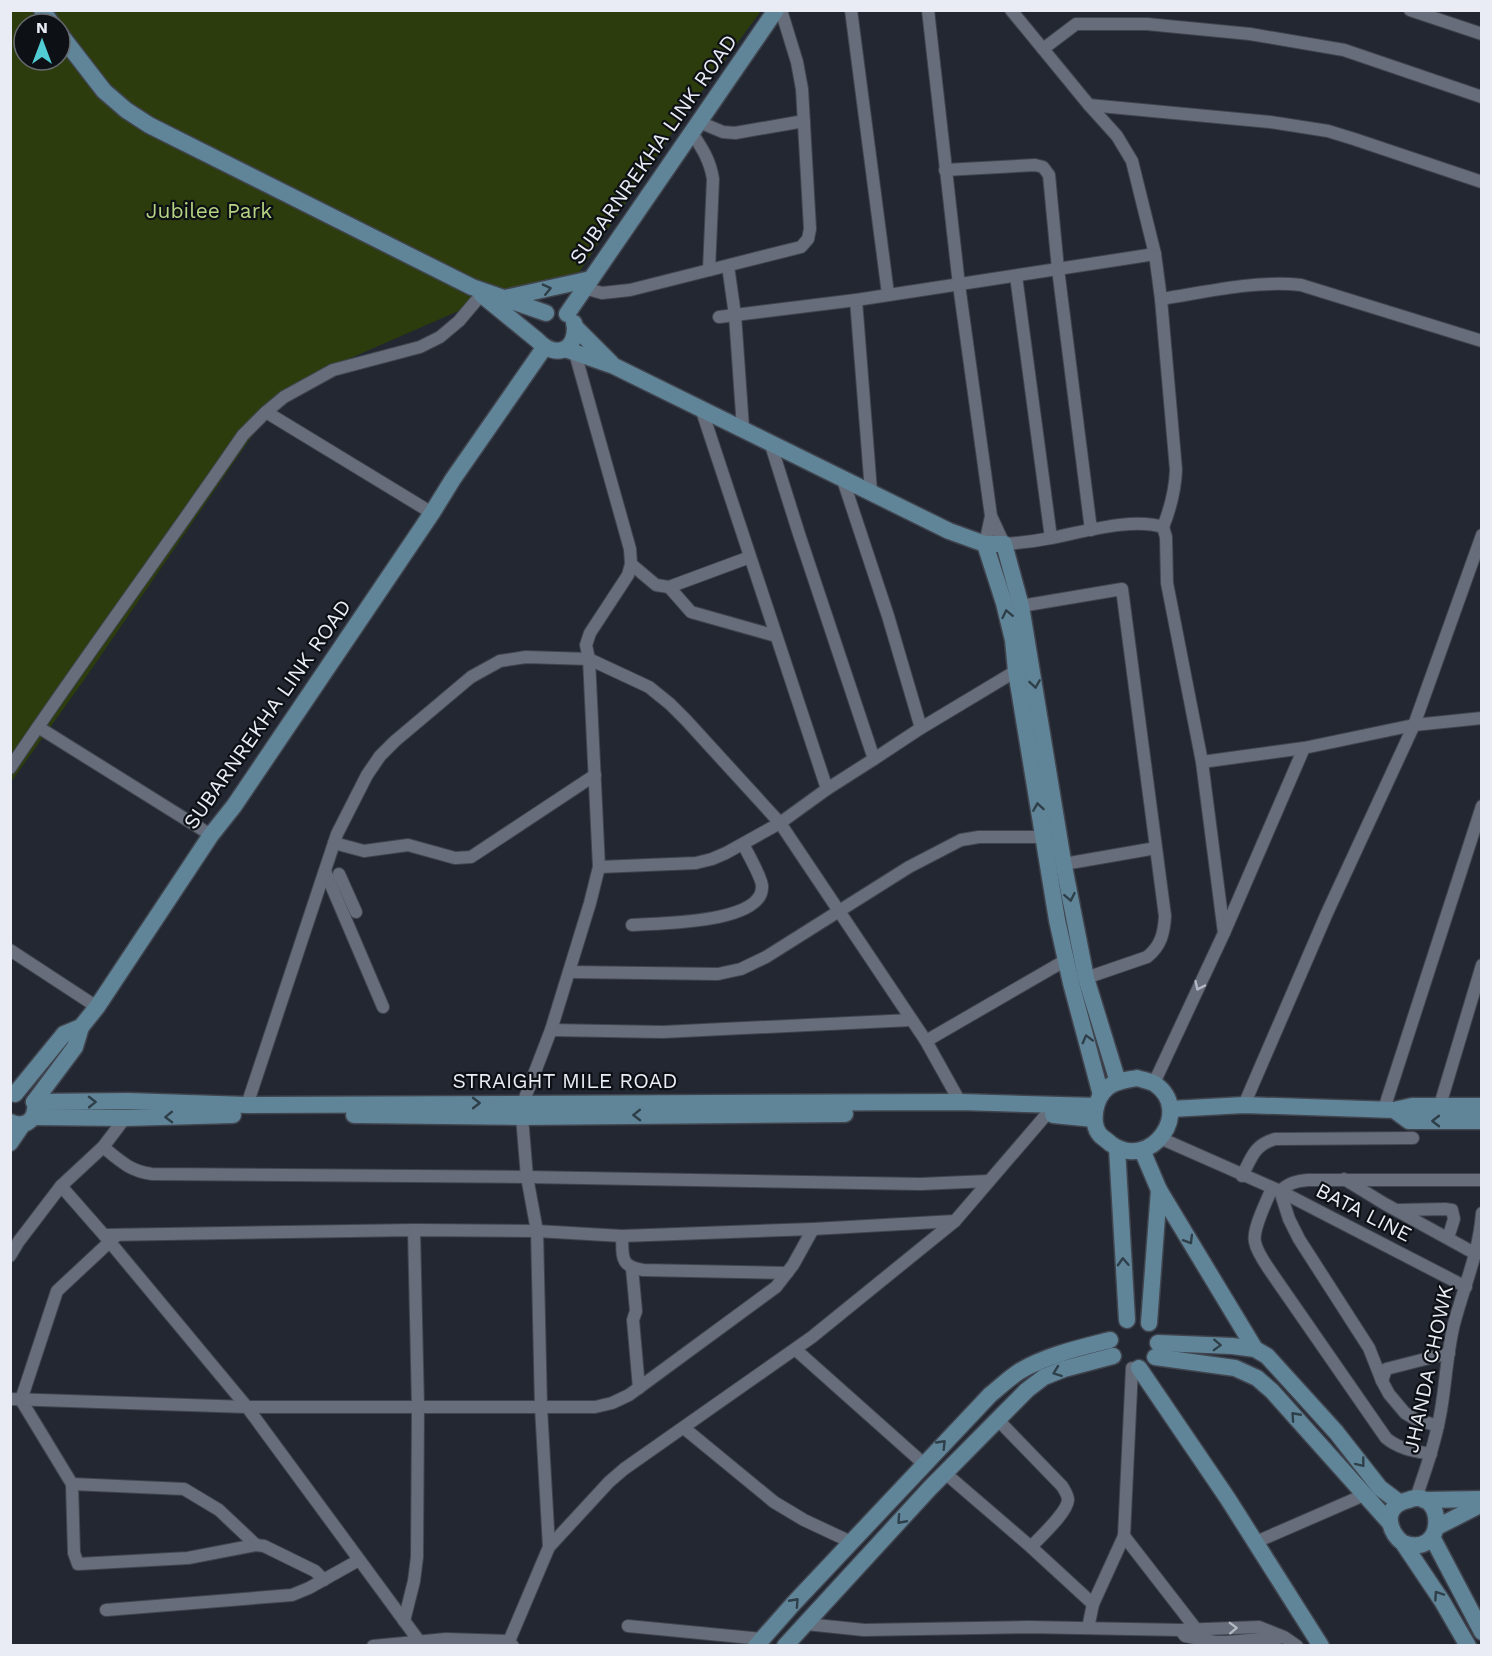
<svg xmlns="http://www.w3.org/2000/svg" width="1492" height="1656" font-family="'Work Sans',sans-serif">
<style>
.green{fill:#2d3c0c;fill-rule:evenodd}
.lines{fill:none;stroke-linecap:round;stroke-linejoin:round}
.street-casing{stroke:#40444e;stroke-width:14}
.secondary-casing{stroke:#40444e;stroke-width:19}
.street{stroke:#676d7a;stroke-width:12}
.secondary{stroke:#608598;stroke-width:16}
.oneway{stroke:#2e3f49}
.oneway2{stroke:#b5b9c3}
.labels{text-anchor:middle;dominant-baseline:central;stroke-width:4.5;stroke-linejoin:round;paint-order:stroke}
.street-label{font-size:21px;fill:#e9ecf4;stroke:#0d1015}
.park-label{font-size:21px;fill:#b5d381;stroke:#0d1015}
</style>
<rect width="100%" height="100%" fill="#222732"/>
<!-- green -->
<path class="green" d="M11,11H761L681,120L568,289L470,306L337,364L291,393L261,423L84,680L11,782ZM24,24H60V60H24Z"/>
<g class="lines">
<!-- street casing -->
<g class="street-casing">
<g id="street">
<polyline points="851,10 888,294"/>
<path d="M928,10L959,285L991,516L1004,544C1020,543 1036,541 1051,538C1083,532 1133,517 1163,527L1166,537L1167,583L1202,762L1224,933"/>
<path d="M1011,10L1089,105L1117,136L1132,161L1155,254L1161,299L1176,470C1175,491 1171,507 1163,527"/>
<polyline points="1410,10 1482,34"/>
<polyline points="1043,49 1076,24 1147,24 1250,34 1344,50 1482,97"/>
<polyline points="1089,105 1270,122 1328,131 1354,139 1482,182"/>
<polyline points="699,122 723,132 735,133 804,121"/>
<path d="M692,133C702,148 710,160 713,179L709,270"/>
<polyline points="945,170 1035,165 1043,167 1049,175 1058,269 1091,530"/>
<polyline points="728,266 735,315 743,428"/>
<polyline points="1016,276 1051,538"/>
<polyline points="584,288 602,293 630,290 801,247 808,239 810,229 802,89 797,62 781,10"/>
<path d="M1161,299C1207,292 1255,280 1301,285L1482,341"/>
<polyline points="856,300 871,491"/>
<polyline points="719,317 856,300 1155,254"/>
<polyline points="701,408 827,789"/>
<polyline points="266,412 432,513"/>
<polyline points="770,442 799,534 874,759"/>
<polyline points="842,477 888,616 921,728"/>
<polyline points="985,544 991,516"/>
<polyline points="631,564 656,585 669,587 750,557"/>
<polyline points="669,587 691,612 776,636"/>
<path d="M1021,606L1122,589L1165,916C1164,933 1161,946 1147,957L1086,978"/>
<polyline points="38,727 211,835"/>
<polyline points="1202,762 1304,748 1414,725 1482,718"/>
<path d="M10,768C86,655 167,546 243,435L266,412L284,397L333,370L420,347L440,337L459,321L481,295"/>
<polyline points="334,843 364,851 408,845 455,858 471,857 595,775"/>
<polyline points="1064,864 1156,848"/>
<polyline points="599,867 696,863 712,859 726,853 780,823 827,789 874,759 921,728 1016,671"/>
<polyline points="325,871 383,1007"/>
<polyline points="339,874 356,912"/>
<path d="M632,925C657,923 764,924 762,886C762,878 747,852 743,844"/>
<polyline points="10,950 97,1007"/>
<polyline points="569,972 718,974 741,969 766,957 909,867 961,840 979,837 1043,837"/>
<polyline points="551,1030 663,1032 911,1020"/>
<polyline points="926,1041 1066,960"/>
<polyline points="1154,1083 1224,933 1304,748"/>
<polyline points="247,1105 337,834 367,775 380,756 395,741 471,677 500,661 526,657 589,659 649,687 670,704 686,720 780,823 926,1041 960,1102"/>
<polyline points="1244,1105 1327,913 1414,725 1482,535"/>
<polyline points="1440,1105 1482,965"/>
<polyline points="1384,1109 1482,806"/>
<polyline points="1160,1138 1280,1191 1466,1287"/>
<path d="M103,1147C120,1161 130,1171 152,1174L527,1177L920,1184L989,1181"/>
<path d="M1242,1176C1252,1157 1254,1145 1275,1139L1413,1138"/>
<polyline points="1344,1179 1385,1204 1476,1254"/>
<polyline points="61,1186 104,1235 247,1407 419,1641"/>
<path d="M1272,1188C1267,1201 1252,1229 1255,1242C1257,1253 1267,1266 1273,1275L1386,1438C1399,1449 1414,1451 1431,1454"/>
<polyline points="1398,1210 1445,1209 1452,1210 1454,1219 1448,1238"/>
<polyline points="104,1235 414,1230 537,1231 622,1236 813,1229 955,1221"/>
<polyline points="117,1235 57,1291 21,1400 72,1484 74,1553 78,1564 188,1558 256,1545 264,1546 315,1571 324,1580"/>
<path d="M622,1236C623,1256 619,1266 643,1270L787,1273"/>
<polyline points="10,1256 19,1241 61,1186 103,1147 125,1118"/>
<polyline points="632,1268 636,1311 633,1320 639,1388"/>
<polyline points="796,1350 924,1464"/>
<polyline points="1382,1381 1386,1369 1449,1353"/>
<polyline points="10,1399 247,1407 595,1407 612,1403 629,1395 776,1287 793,1265 813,1229"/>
<path d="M998,1420L1062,1486C1065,1491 1068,1495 1068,1500C1067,1513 1040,1537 1031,1547"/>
<path d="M1438,1426L1415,1419L1405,1413L1389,1394L1382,1381L1369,1348L1299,1239L1289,1219L1280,1191C1289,1183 1296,1181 1308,1180H1482"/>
<polyline points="684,1428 774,1502 804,1520 851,1542"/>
<polyline points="945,1473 1031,1547 1093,1604"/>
<polyline points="72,1484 184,1489 219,1510 256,1545"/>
<path d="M1416,1498C1426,1469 1436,1440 1441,1410C1446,1381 1447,1352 1454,1324C1464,1286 1479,1253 1482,1213"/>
<polyline points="1124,1536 1196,1629"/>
<polyline points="1256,1542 1364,1495"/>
<polyline points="549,1547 609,1482 624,1469 812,1337 955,1221 1046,1115"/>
<polyline points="106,1610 292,1595 309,1588 359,1560"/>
<polyline points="404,1621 414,1581 417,1557 418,1407 414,1230"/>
<polyline points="806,1624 864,1630 1028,1627 1180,1630 1259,1627 1284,1637 1297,1646"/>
<polyline points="628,1626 762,1639"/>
<polyline points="1088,1628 1093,1604 1124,1536 1132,1368"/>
<polyline points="1181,1631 1185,1636 1215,1642 1228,1642 1260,1639 1272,1640 1283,1637"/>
<polyline points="373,1646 446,1639 508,1641 513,1646"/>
<polyline points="507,1646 549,1547 541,1407 537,1231 527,1177 522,1117 523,1103 551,1030 590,903 599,867 589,659 586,645 590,633 628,575 631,564 630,549 575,353"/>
</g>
</g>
<!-- secondary casing -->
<g class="secondary-casing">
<g id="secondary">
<polyline points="42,10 52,24"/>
<polyline points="60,34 104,91 126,110 149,125 472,287 546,313"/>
<path d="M482,295L537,340C554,358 575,353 575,327"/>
<polyline points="505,298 591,279"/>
<polyline points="567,314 776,10"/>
<polyline points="574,323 575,327 611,363"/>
<polyline points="565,349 614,366 949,531 985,544 1004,544 1021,606 1063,861 1086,978 1118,1082"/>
<polyline points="985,544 1004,603 1013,640 1016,671 1057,920 1071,983 1101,1095"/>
<path d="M1137,1078C1143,1080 1150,1081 1155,1084C1194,1111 1151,1172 1111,1144C1108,1141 1103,1138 1100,1135C1090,1123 1095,1098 1107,1088C1115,1081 1127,1080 1137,1078Z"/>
<polyline points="15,1094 64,1034 81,1027 97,1007 211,835 234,806 432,513 453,479 544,348"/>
<polyline points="34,1102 128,1101 247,1105 960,1102 1096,1106"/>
<polyline points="34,1102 75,1047 81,1027"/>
<polyline points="1171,1109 1244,1105 1394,1110 1412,1106 1482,1106"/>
<polyline points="1394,1110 1409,1121 1482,1121"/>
<polyline points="354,1115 522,1117 845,1114"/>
<polyline points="1053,1115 1094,1119"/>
<polyline points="33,1117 125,1118 233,1115"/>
<path d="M10,1122C23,1128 34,1122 35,1109"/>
<polyline points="10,1143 23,1124"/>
<polyline points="1117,1148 1127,1320"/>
<polyline points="1142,1150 1159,1190 1149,1323"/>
<polyline points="1159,1190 1255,1349"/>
<polyline points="1158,1343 1232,1346 1255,1349 1267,1356 1336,1432 1380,1488 1400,1503"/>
<polyline points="1155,1357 1235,1368 1257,1378 1272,1391 1390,1523"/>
<polyline points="1139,1368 1228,1499 1321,1646"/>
<polyline points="1424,1500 1482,1499"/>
<polyline points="1437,1527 1482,1504"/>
<polyline points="1432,1537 1482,1632"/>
<path d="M1403,1543C1447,1559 1445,1489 1411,1499C1407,1501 1402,1501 1398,1504C1383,1514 1391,1534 1403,1543L1442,1601L1468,1646"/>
<path d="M756,1646L794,1603L990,1395C1000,1387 1009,1378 1020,1371C1047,1355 1079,1348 1110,1340"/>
<polyline points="785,1646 930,1488 1027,1390 1044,1377 1064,1369 1113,1356"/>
</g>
</g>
<!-- street -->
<use href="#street" class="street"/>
<!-- secondary -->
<use href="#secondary" class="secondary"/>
</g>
<!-- one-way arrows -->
<defs><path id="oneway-chevron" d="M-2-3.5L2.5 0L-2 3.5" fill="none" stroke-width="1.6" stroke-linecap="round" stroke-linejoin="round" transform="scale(1.5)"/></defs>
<g class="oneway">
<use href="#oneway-chevron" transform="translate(547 289) rotate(-13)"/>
<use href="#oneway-chevron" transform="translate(1007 614) rotate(-102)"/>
<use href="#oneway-chevron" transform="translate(1035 684) rotate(81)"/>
<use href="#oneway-chevron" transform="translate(1038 807) rotate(-99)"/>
<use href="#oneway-chevron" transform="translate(1070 897) rotate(79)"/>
<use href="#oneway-chevron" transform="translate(1087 1039) rotate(-105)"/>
<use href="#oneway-chevron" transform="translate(92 1102) rotate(-1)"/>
<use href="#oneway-chevron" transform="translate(476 1103)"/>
<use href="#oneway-chevron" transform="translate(637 1115) rotate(179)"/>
<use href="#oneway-chevron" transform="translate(169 1117) rotate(179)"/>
<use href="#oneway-chevron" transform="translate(1436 1121) rotate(-180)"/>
<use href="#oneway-chevron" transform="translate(1189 1240) rotate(59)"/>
<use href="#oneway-chevron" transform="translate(1123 1262) rotate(-93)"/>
<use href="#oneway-chevron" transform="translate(1217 1345) rotate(2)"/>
<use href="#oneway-chevron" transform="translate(1057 1372) rotate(160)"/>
<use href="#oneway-chevron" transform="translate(1295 1416) rotate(-132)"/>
<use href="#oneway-chevron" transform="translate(942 1444) rotate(-46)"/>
<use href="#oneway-chevron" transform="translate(1361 1463) rotate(52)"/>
<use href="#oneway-chevron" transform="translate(901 1520) rotate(132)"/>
<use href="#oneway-chevron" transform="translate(1438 1595) rotate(-124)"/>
<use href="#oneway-chevron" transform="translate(795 1602) rotate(-48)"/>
</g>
<g class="oneway2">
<use href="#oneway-chevron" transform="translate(1199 986) rotate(115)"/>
<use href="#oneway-chevron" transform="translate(1233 1628) rotate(-2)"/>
</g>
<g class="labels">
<!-- street labels -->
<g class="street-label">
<text transform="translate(653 149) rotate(-55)">SUBARNREKHA LINK ROAD</text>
<text transform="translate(267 714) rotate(-55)">SUBARNREKHA LINK ROAD</text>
<text x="565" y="1080">STRAIGHT MILE ROAD</text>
<text transform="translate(1364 1212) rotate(27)">BATA LINE</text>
<text transform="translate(1428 1369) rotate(-78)">JHANDA CHOWK</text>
</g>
<!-- park labels -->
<g class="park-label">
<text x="209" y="210">Jubilee Park</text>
</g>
</g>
<!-- border -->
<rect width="1492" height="1656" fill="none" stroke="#e9ecf4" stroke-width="24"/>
<!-- north arrow -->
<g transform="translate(42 42)"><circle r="28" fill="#0d1015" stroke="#65686e" stroke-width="1.5"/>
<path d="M0-4.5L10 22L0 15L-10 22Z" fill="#51ccd3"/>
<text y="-9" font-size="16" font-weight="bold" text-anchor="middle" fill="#e9ecf4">N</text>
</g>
</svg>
